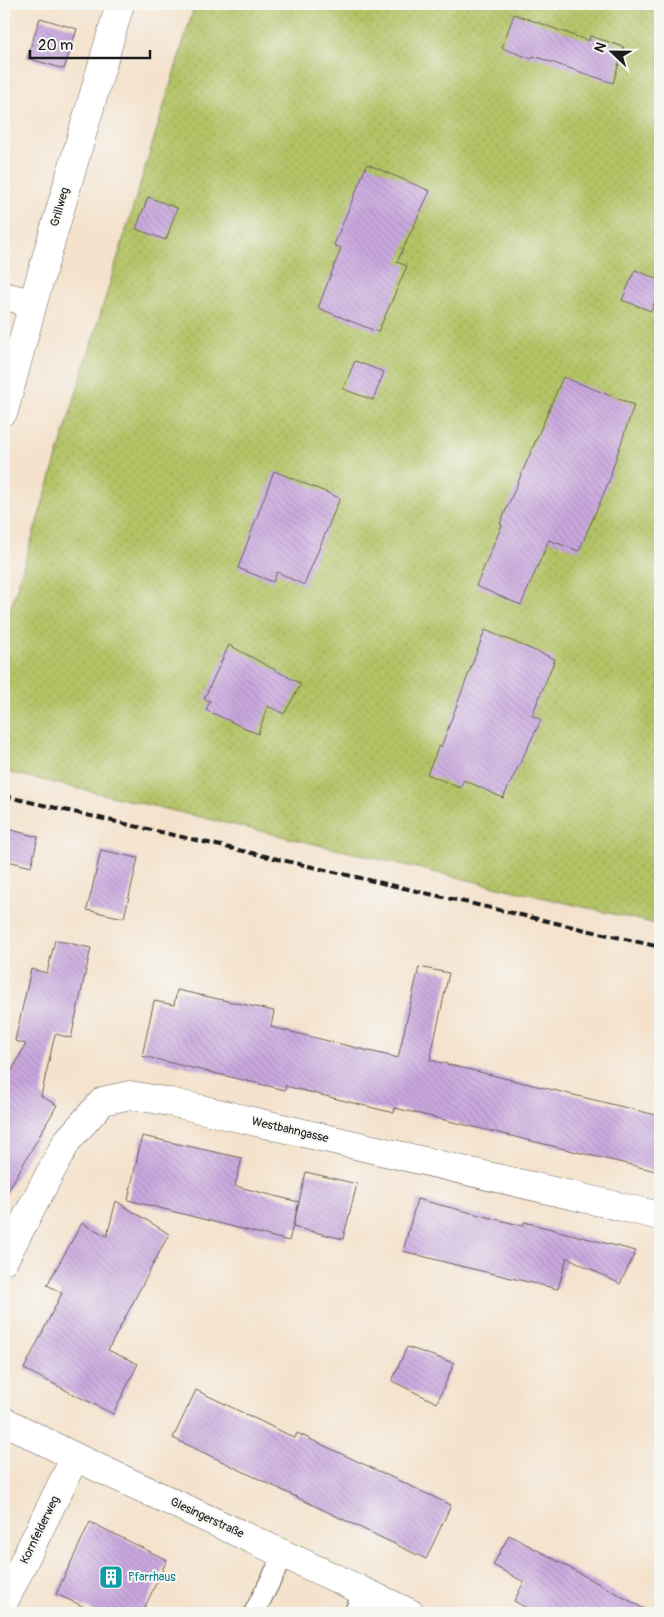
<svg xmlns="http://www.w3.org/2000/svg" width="664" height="1617" font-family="Pangolin,sans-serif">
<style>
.grass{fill:url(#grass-dots);stroke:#676f40}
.building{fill:url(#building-back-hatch)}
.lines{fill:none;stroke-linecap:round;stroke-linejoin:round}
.lane-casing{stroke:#68615a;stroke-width:22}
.street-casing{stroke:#68615a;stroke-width:29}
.secondary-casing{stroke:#68615a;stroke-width:29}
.lane{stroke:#fff;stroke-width:20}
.street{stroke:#fff;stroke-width:28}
.secondary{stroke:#fff;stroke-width:28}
.rail{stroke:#1c1c1c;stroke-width:4;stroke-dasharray:8 4;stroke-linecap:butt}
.labels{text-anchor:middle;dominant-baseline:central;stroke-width:4;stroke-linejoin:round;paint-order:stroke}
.street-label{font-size:12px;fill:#1c1c1c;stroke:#f6f6f2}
.culture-label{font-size:12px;fill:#0d838f;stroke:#f6f6f2;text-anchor:start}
</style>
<defs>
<pattern id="grass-dots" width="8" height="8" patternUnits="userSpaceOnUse" patternTransform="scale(1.25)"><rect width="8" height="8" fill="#b2c265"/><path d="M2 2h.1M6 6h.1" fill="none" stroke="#98a657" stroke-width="1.8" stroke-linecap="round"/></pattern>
<pattern id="building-back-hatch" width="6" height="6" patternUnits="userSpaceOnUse" patternTransform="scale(1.25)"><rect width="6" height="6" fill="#c9a7de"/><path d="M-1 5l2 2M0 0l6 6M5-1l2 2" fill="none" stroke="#ac8fbe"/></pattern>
</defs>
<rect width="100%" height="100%" fill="#f6f6f2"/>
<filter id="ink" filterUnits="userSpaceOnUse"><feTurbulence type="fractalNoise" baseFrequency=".02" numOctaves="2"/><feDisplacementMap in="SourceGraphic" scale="10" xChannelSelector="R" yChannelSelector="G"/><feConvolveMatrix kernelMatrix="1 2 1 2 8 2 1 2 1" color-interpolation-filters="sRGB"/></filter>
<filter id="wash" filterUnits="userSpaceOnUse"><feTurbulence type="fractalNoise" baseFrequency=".0096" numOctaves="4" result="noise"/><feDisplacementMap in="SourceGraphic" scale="20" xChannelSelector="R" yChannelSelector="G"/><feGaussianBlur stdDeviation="1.12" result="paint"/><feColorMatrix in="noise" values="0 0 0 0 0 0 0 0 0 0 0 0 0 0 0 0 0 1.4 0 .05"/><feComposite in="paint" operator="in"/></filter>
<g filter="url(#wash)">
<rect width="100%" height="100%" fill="#f4e2cc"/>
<!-- grass -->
<polygon class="grass" points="195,4 660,4 660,925 4,771 4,630"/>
<g id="blocks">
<!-- building -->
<g class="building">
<polygon points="514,14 589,41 590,36 624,47 613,83 533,56 532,59 502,48"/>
<polygon points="40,18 77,29 64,69 27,58"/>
<polygon points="367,164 430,191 397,262 407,266 378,332 318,308 341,248 334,245"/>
<polygon points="148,197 177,208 166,240 136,229"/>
<polygon points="635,270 660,280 660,288 651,311 622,300"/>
<polygon points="355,361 384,372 373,400 343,389"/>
<polygon points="563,377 634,405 611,473 612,474 579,551 549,540 521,605 476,586 502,525 500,524"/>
<polygon points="274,471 340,498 304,585 277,572 273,582 238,568"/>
<polygon points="485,630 555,659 532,715 541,720 503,798 464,780 460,788 427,774 439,746 441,747"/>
<polygon points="229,645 301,684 284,714 268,706 258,734 206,710 210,701 204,699"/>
<polygon points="4,828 38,837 31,867 4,860"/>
<polygon points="101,850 138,858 124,918 87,910"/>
<polygon points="55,940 91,948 71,1038 55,1034 41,1096 57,1105 4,1198 4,1085 26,1044 15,1041 31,969 47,973"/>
<polygon points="419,967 449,973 430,1060 660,1116 660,1172 395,1108 394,1113 285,1086 285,1090 142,1056 154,1001 174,1005 177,990 274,1011 271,1027 398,1058"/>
<polygon points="142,1136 242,1158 235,1186 299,1202 289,1241 128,1200"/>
<polygon points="306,1172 357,1184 343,1239 293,1227"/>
<polygon points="417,1199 523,1226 524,1222 636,1251 620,1284 567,1257 558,1289 456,1265 403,1251"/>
<polygon points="116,1201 169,1234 108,1350 138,1364 113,1414 24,1369 62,1293 47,1285 82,1223 107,1236"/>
<polygon points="407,1347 454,1363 437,1403 392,1381"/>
<polygon points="196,1390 295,1438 297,1433 451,1505 426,1559 173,1438"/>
<polygon points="90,1522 167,1560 142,1613 98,1613 56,1594"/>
<polygon points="509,1535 541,1552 652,1613 536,1613 514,1601 524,1582 493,1565"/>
</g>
</g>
</g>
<g filter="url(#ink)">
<use href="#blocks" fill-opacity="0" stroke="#68615a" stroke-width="1"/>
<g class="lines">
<!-- lane casing -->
<g class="lane-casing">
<g id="lane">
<polyline points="254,1613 284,1554"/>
<polyline points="354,1613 364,1592"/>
</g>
</g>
<!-- street casing -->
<g class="street-casing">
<g id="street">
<polyline points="4,296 33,303"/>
<polyline points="4,1260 67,1141 103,1101 130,1095 170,1102 660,1216"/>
<polyline points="4,1421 75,1457 410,1613"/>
<polyline points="4,1602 75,1457"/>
</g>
</g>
<!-- secondary casing -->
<g class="secondary-casing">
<polyline id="secondary" points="4,411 33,303 120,4"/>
</g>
<!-- lane -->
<use href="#lane" class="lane"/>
<!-- street -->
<use href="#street" class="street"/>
<!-- secondary -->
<use href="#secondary" class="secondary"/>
<!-- rail -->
<polyline class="rail" points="4,796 660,947"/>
</g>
</g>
<!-- icons -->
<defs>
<g id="building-square" transform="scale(1.25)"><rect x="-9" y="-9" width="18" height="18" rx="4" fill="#0f9aa8" stroke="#f6f6f2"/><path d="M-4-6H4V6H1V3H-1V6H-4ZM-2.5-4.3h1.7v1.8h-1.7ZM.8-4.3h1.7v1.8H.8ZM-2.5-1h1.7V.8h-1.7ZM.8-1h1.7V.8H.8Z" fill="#fff"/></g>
</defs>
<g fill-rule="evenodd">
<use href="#building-square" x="111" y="1577"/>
</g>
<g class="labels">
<!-- street labels -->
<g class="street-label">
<text transform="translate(60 207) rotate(-74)">Grillweg</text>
<text transform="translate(290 1130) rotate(13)">Westbahngasse</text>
<text transform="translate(207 1518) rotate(25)">Glesingerstraße</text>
<text transform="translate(40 1530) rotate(-64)">Kornfelderweg</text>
</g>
<!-- culture labels -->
<g class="culture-label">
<text x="128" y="1577">Pfarrhaus</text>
</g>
</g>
<!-- margin -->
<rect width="664" height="1617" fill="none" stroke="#f6f6f2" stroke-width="20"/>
<!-- north arrow -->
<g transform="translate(612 52) rotate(292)" stroke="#f6f6f2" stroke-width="4" paint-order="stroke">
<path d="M0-4L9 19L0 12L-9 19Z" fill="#1c1c1c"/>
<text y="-8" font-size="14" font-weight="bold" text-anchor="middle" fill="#1c1c1c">N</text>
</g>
<!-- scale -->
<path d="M30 50v8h120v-8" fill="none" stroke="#1c1c1c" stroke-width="2.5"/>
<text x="38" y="50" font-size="15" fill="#1c1c1c" stroke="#f6f6f2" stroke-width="4" paint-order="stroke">20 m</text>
</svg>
